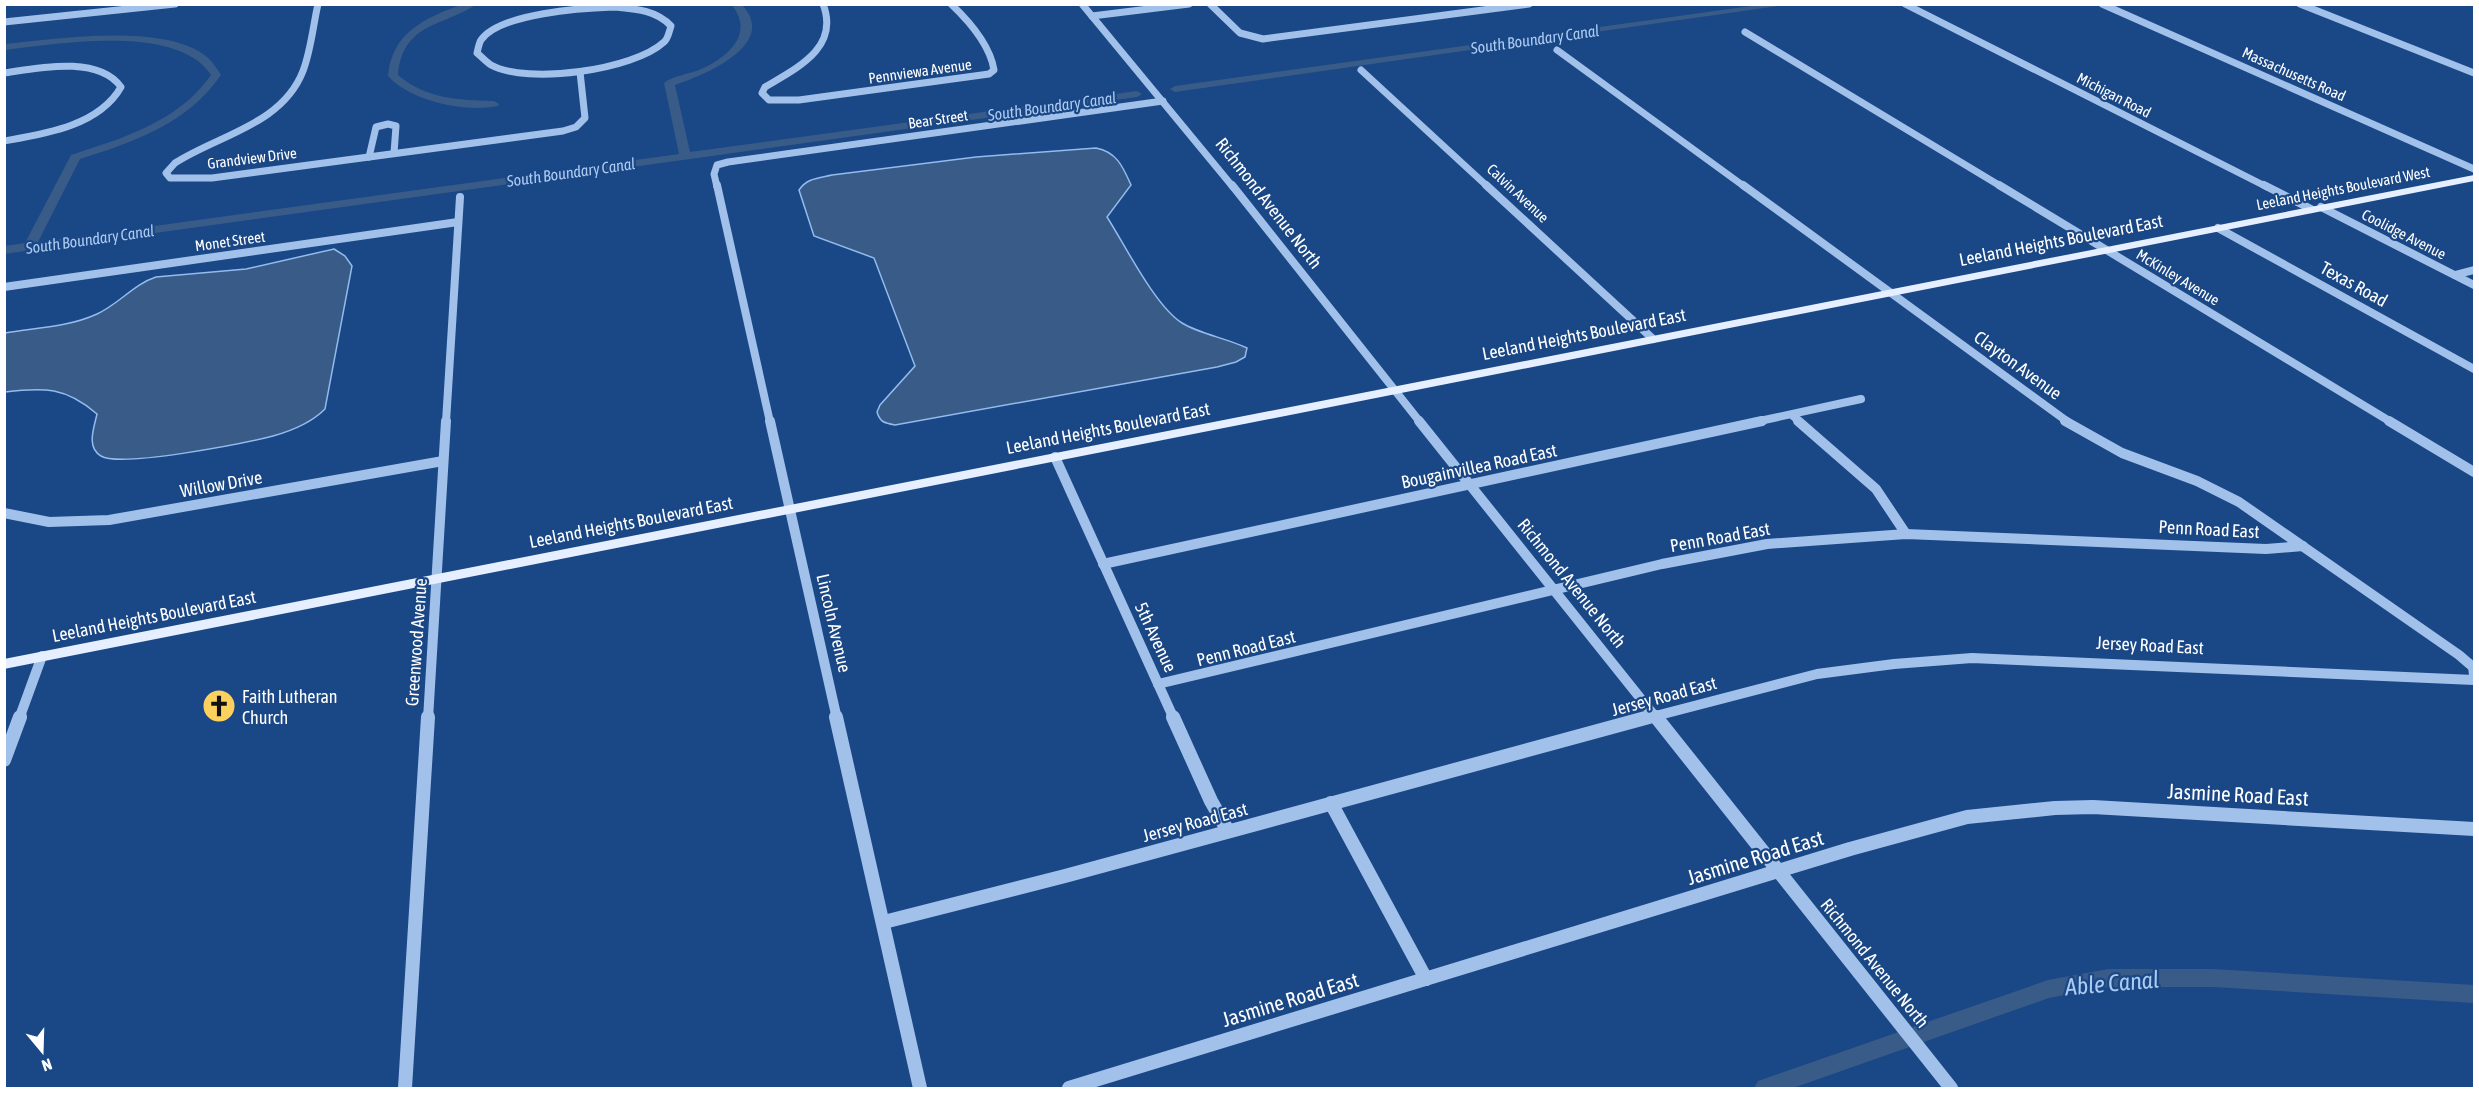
<svg xmlns="http://www.w3.org/2000/svg" width="2479" height="1093" font-family="'Asap Condensed',sans-serif">
<style>
.water{fill:#395b88;stroke:#93bcee;stroke-width:1.5}
.lines{fill:none;stroke-linecap:round;stroke-linejoin:round}
.canal{fill:#395b88;fill-rule:evenodd}
.minor-far3{stroke:#a1c1eb;stroke-width:7}
.minor-far2{stroke:#a1c1eb;stroke-width:8}
.minor-far1{stroke:#a1c1eb;stroke-width:10}
.minor{stroke:#a1c1eb;stroke-width:14}
.major{fill:#e5efff;fill-rule:evenodd}
.labels{text-anchor:middle;dominant-baseline:central;stroke-width:4.5;stroke-linejoin:round;paint-order:stroke}
.far-street-label{font-size:15px;fill:#fff;stroke:#1a4785}
.far-water-label{font-size:16px;font-style:italic;fill:#accbf3;stroke:#1a4785}
.street-label{font-size:18px;fill:#fff;stroke:#1a4785}
.poi-label{font-size:18px;fill:#fff;stroke:#1a4785;text-anchor:start}
.near-street-label{font-size:21px;fill:#fff;stroke:#1a4785}
.near-water-label{font-size:24px;font-style:italic;fill:#accbf3;stroke:#1a4785}
</style>
<rect width="100%" height="100%" fill="#1a4785"/>
<!-- water -->
<g class="water">
<path d="M1096,148C1117,152 1123,167 1131,185L1107,217C1125,245 1155,306 1182,323C1200,334 1226,338 1247,348L1245,357L1236,362L1217,367L895,425C884,423 880,422 877,412L880,405L915,366L874,258L814,236L799,190C807,178 819,178 832,175L976,157Z"/>
<path d="M334,249L345,256L352,266L325,409C312,422 291,431 273,436C246,443 121,468 101,456C86,447 94,428 97,414C66,387 44,387 5,392V333C35,328 69,327 97,314C119,304 134,284 156,277L246,269Z"/>
</g>
<g class="lines">
<!-- canal -->
<g class="canal">
<path d="M463,4H477C443,27 403,22 398,75C426,99 459,100 494,101L499,104L498,106C466,113 410,101 388,76C392,32 425,18 463,4Z"/>
<path d="M731,4H741C781,44 703,76 675,85L690,152L1137,91L1142,94L1137,97L4,254V246L25,243L71,155C123,138 178,122 211,75C177,23 58,44 4,50V44C55,39 166,22 207,57C213,62 217,69 221,75C187,124 134,142 80,159L38,242L679,154L664,83C673,76 688,74 699,70C727,58 756,34 731,4Z"/>
<polygon points="1765,4 1793,4 1175,92 1170,89 1175,86"/>
<polygon points="2108,969 2213,969 2474,985 2474,1003 2213,987 2108,987 2049,998 1793,1088 1754,1088 1758,1081 2048,980"/>
</g>
<!-- minor-far3 -->
<g class="minor-far3">
<path d="M318,4C313,26 311,50 303,71C282,125 218,135 175,163L166,173L170,178H212L563,131L576,127L585,118L580,72"/>
<path d="M823,4C840,48 797,68 765,87L762,93L769,100H799L989,74L994,70C990,45 969,21 951,4"/>
<polyline points="1082,4 1233,187"/>
<polyline points="1210,4 1240,33 1263,39 1529,4"/>
<polyline points="1905,4 2267,187"/>
<polyline points="2102,4 2474,169"/>
<polyline points="2300,4 2474,73"/>
<path d="M614,7C635,9 656,10 671,26C669,32 668,39 664,42C634,70 527,85 491,65C486,62 482,57 477,53C478,49 479,43 481,40C500,13 584,8 614,7Z"/>
<polyline points="1092,16 1189,4"/>
<polyline points="4,22 175,4"/>
<polyline points="1745,32 2002,187"/>
<polyline points="1557,50 1745,187"/>
<polyline points="1361,70 1488,187"/>
<path d="M4,73C38,68 98,55 121,87C99,126 44,134 4,141"/>
<polyline points="369,157 376,127 388,124 396,126 394,153"/>
<polyline points="717,187 714,174 717,165 728,162 1163,101"/>
</g>
<!-- minor-far2 -->
<g class="minor-far2">
<polyline points="717,185 770,422"/>
<polyline points="1232,185 1420,422"/>
<polyline points="1486,185 1653,339"/>
<polyline points="1743,185 2068,422"/>
<polyline points="1999,185 2391,422"/>
<polyline points="2264,185 2311,209"/>
<polyline points="2321,207 2474,285"/>
<polyline points="2218,228 2474,369"/>
<polyline points="2455,275 2474,270"/>
<polyline points="4,287 458,222"/>
<polyline points="1792,415 1800,422"/>
<polyline points="446,422 460,197"/>
<polyline points="1755,422 1861,399"/>
</g>
<!-- minor-far1 -->
<g class="minor-far1">
<polyline points="770,421 837,719"/>
<polyline points="1419,421 1657,719"/>
<polyline points="1798,421 1876,489 1906,534"/>
<polyline points="2065,421 2122,453 2197,481 2239,502 2459,655 2473,667 2474,675"/>
<polyline points="2389,421 2474,472"/>
<polyline points="1055,457 1174,719"/>
<polyline points="4,513 49,522 109,520 443,461"/>
<polyline points="1103,564 1762,421"/>
<polyline points="1158,684 1662,564 1767,544 1906,534 2266,549 2303,546"/>
<polyline points="19,719 42,656"/>
<polyline points="428,719 446,421"/>
<polyline points="1644,719 1817,674 1894,664 1972,658 2474,680"/>
</g>
<!-- minor -->
<g class="minor">
<polyline points="836,717 920,1088"/>
<polyline points="1173,717 1211,801 1228,831"/>
<polyline points="1656,717 1951,1088"/>
<polyline points="4,760 20,717"/>
<polyline points="1331,803 1426,979"/>
<polyline points="884,922 1065,876 1649,717"/>
<polyline points="405,1088 428,717"/>
<polyline points="1069,1088 1850,849 1967,817 2055,808 2093,807 2474,829"/>
</g>
<!-- major -->
<polygon class="major" points="2474,175 2474,181 4,669 4,659"/>
</g>
<!-- icons -->
<defs>
<g id="church-disc" transform="scale(1.725)"><circle r="9.5" fill="#fdd15d" stroke="#1a4785"/><path d="M-1.2-6h2.4v3.5h3.3v2.4h-3.3V6h-2.4V-.1h-3.3v-2.4h3.3Z" fill="#111"/></g>
</defs>
<g fill-rule="evenodd">
<use href="#church-disc" x="219" y="706"/>
</g>
<g class="labels">
<!-- far-street labels -->
<g class="far-street-label">
<text transform="translate(920 71) rotate(-8)">Pennviewa Avenue</text>
<text transform="translate(2294 74) rotate(24)">Massachusetts Road</text>
<text transform="translate(2114 95) rotate(27)">Michigan Road</text>
<text transform="translate(938 119) rotate(-8)">Bear Street</text>
<text transform="translate(252 158) rotate(-7)">Grandview Drive</text>
<text transform="translate(2343 188) rotate(-11)">Leeland Heights Boulevard West</text>
<text transform="translate(1518 193) rotate(43)">Calvin Avenue</text>
<text transform="translate(2404 234) rotate(27)">Coolidge Avenue</text>
<text transform="translate(230 241) rotate(-8)">Monet Street</text>
<text transform="translate(2178 277) rotate(31)">McKinley Avenue</text>
</g>
<!-- far-water labels -->
<g class="far-water-label">
<text transform="translate(1535 39) rotate(-8)">South Boundary Canal</text>
<text transform="translate(1052 106) rotate(-8)">South Boundary Canal</text>
<text transform="translate(571 172) rotate(-8)">South Boundary Canal</text>
<text transform="translate(90 239) rotate(-8)">South Boundary Canal</text>
</g>
<!-- street labels -->
<g class="street-label">
<text transform="translate(1269 203) rotate(52)">Richmond Avenue North</text>
<text transform="translate(2061 240) rotate(-11)">Leeland Heights Boulevard East</text>
<text transform="translate(2354 284) rotate(29)">Texas Road</text>
<text transform="translate(1584 334) rotate(-11)">Leeland Heights Boulevard East</text>
<text transform="translate(2018 365) rotate(36)">Clayton Avenue</text>
<text transform="translate(1108 428) rotate(-11)">Leeland Heights Boulevard East</text>
<text transform="translate(1479 466) rotate(-12)">Bougainvillea Road East</text>
<text transform="translate(221 484) rotate(-10)">Willow Drive</text>
<text transform="translate(631 522) rotate(-11)">Leeland Heights Boulevard East</text>
<text transform="translate(2209 529) rotate(3)">Penn Road East</text>
<text transform="translate(1720 537) rotate(-10)">Penn Road East</text>
<text transform="translate(1572 583) rotate(51)">Richmond Avenue North</text>
<text transform="translate(154 616) rotate(-11)">Leeland Heights Boulevard East</text>
<text transform="translate(834 623) rotate(77)">Lincoln Avenue</text>
<text transform="translate(1156 637) rotate(65)">5th Avenue</text>
<text transform="translate(416 642) rotate(-86)">Greenwood Avenue</text>
<text transform="translate(2150 645) rotate(3)">Jersey Road East</text>
<text transform="translate(1246 648) rotate(-14)">Penn Road East</text>
<text transform="translate(1664 696) rotate(-15)">Jersey Road East</text>
<text transform="translate(1195 822) rotate(-15)">Jersey Road East</text>
<text transform="translate(1875 963) rotate(51)">Richmond Avenue North</text>
</g>
<!-- poi labels -->
<g class="poi-label">
<text x="242" y="696">Faith Lutheran<tspan x="242" dy="21">Church</tspan></text>
</g>
<!-- near-street labels -->
<g class="near-street-label">
<text transform="translate(2238 794) rotate(3)">Jasmine Road East</text>
<text transform="translate(1755 857) rotate(-17)">Jasmine Road East</text>
<text transform="translate(1290 999) rotate(-17)">Jasmine Road East</text>
</g>
<!-- near-water labels -->
<g class="near-water-label">
<text transform="translate(2112 983) rotate(-5)">Able Canal</text>
</g>
</g>
<!-- border -->
<rect width="2479" height="1093" fill="none" stroke="#ffffff" stroke-width="12"/>
<!-- north arrow -->
<g transform="translate(42 1051) rotate(161)" stroke="#1a4785" stroke-width="4.5" paint-order="stroke">
<path d="M0-4.5L10 22L0 15L-10 22Z" fill="#ffffff"/>
<text y="-9" font-size="16" font-weight="bold" text-anchor="middle" fill="#ffffff">N</text>
</g>
</svg>
